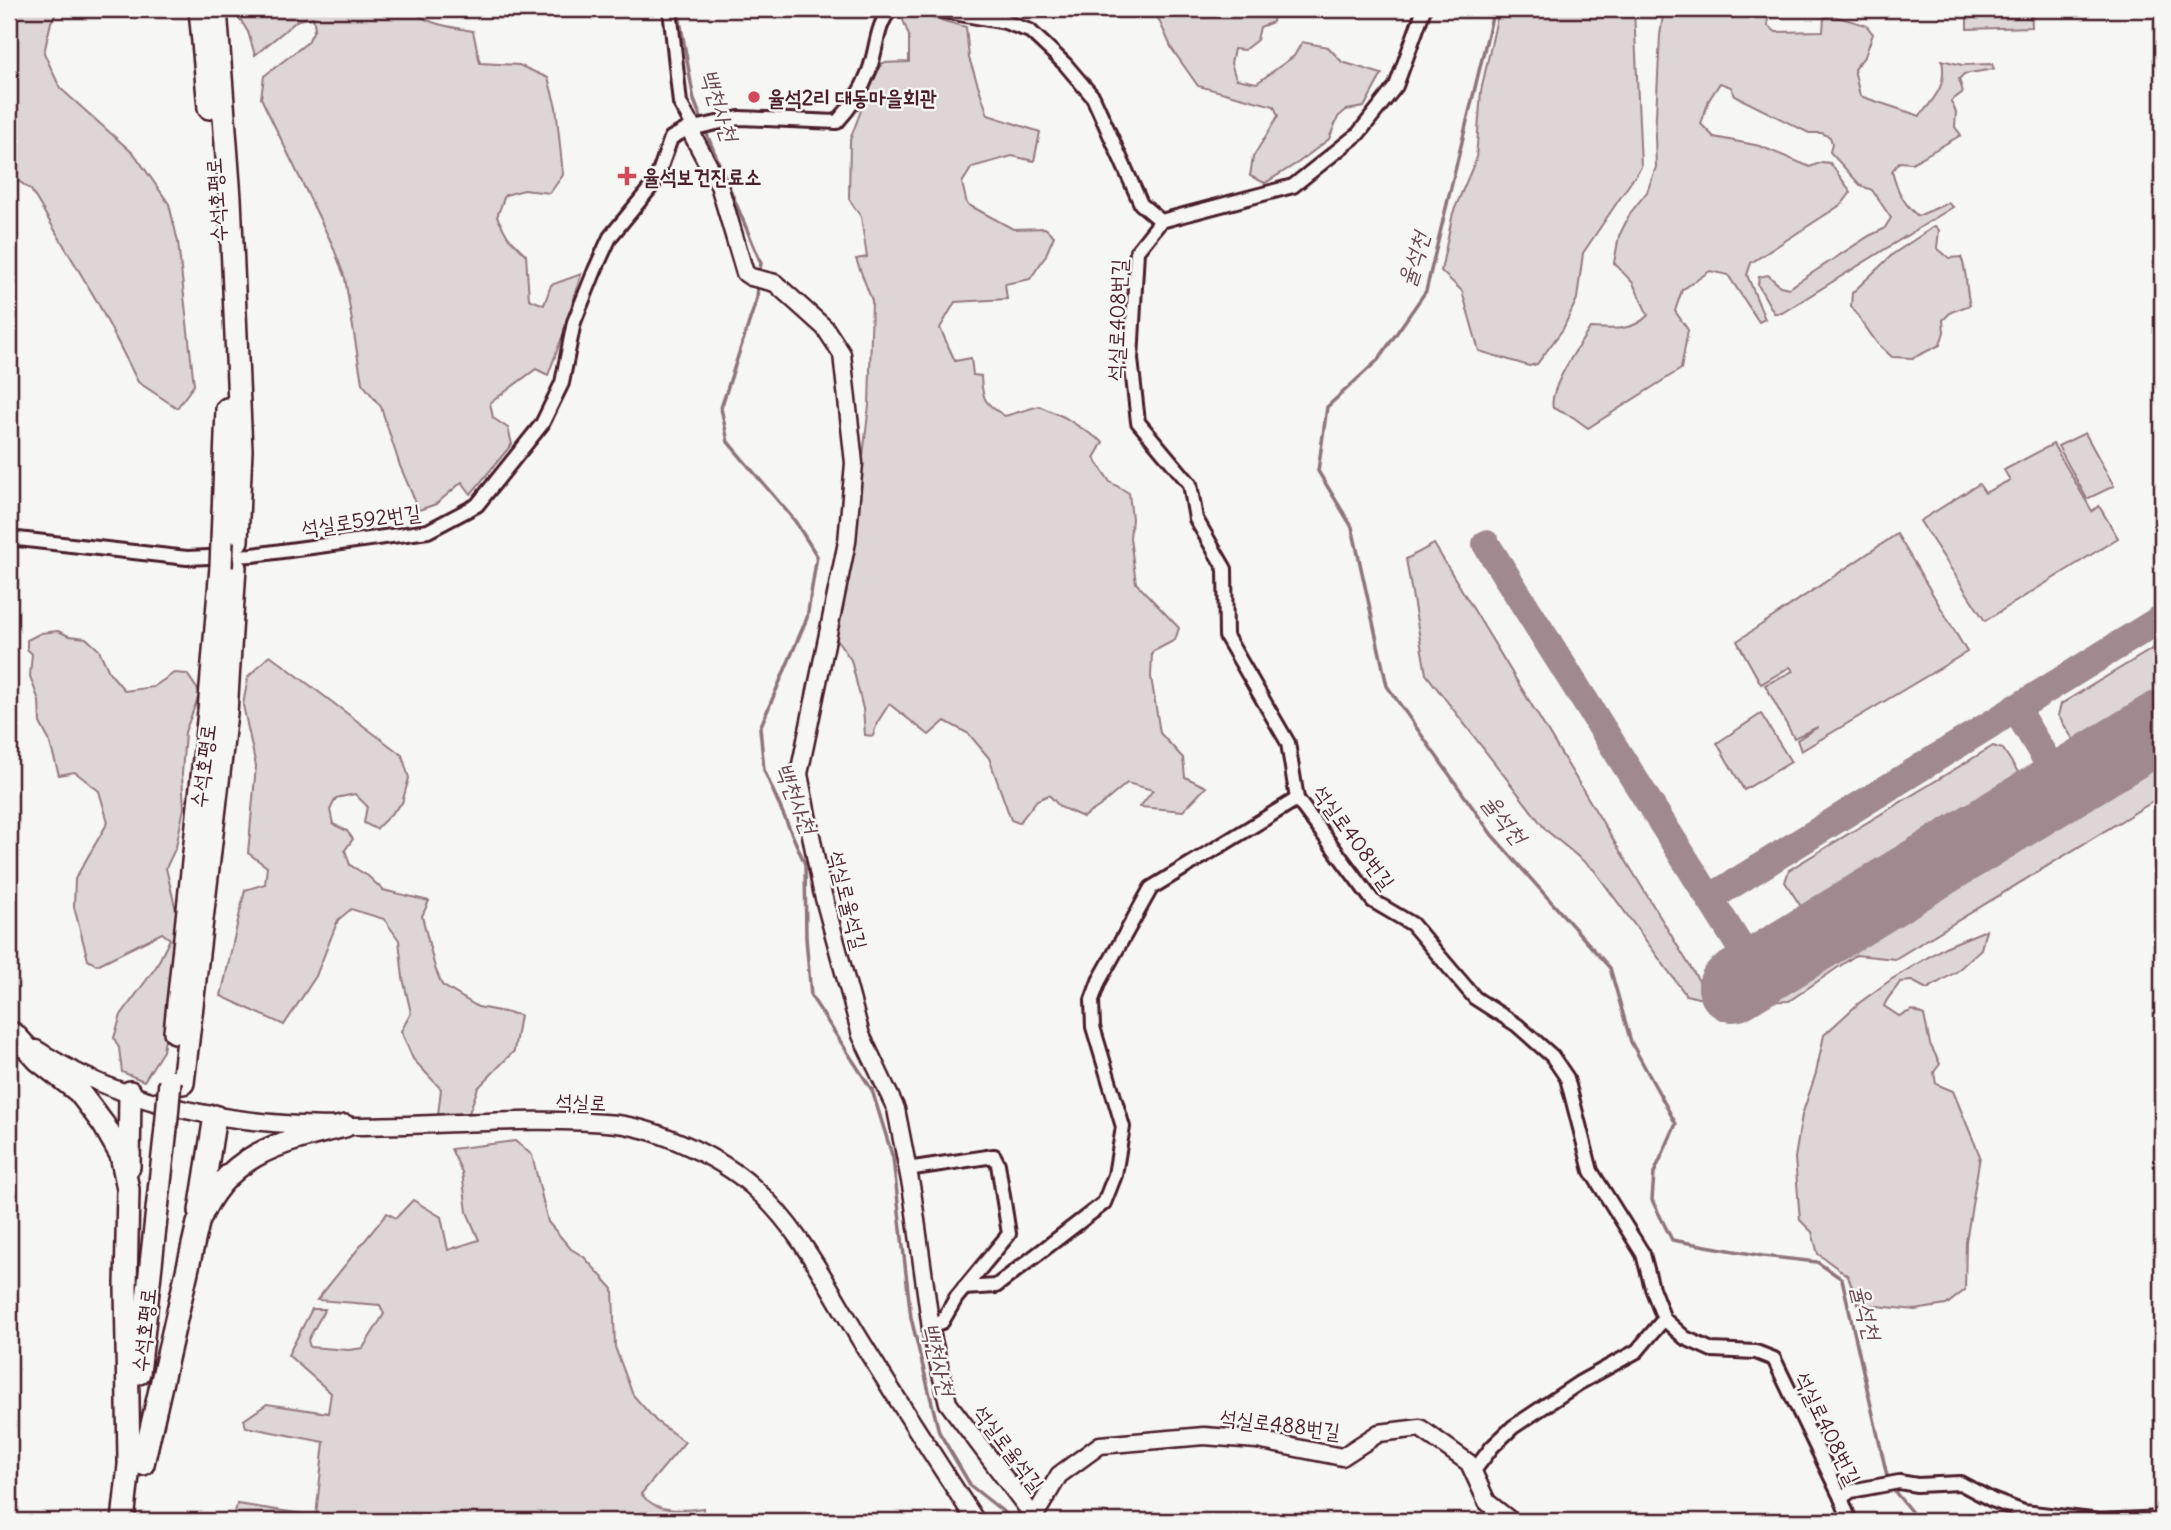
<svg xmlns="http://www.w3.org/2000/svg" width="2171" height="1530" font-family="Delius,'Poor Story',sans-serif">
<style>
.green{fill:#ddd6d5;stroke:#947a80;stroke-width:2}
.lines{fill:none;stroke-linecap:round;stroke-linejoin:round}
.stream{stroke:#8e747a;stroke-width:3.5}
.taxiway{stroke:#a08a8e;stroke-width:28}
.runway{stroke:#a08a8e;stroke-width:70}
.minor-casing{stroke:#4a1f2b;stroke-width:18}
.tertiary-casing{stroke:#4a1f2b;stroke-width:21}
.trunk-casing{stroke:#4a1f2b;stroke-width:26}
.minor{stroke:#f6f6f2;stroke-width:12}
.tertiary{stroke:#f6f6f2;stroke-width:16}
.trunk{stroke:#f6f6f2;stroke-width:21}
.trunk-bridge-casing{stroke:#4a1f2b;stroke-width:26;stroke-linecap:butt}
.trunk-bridge{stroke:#f6f6f2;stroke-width:21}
.poi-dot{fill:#d1495b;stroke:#f6f6f2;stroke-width:2.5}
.labels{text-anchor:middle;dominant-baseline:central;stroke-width:5;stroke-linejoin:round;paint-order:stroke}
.poi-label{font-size:21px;font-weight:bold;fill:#4a1f2b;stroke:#f6f6f2;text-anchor:start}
.street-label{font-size:21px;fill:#4a1f2b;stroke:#f6f6f2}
.water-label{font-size:23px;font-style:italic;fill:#6c4a52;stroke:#f6f6f2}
</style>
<rect width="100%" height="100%" fill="#f6f6f2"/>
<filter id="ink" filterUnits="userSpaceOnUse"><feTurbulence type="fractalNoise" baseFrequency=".0143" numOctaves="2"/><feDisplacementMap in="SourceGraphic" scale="14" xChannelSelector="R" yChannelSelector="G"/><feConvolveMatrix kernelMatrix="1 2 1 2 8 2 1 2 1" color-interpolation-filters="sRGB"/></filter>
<g filter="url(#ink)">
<!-- green -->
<g class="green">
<polygon points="9,9 59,9 51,22 44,53 60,88 135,155 169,204 178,242 194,385 177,408 138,382 98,303 31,190 9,174"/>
<path d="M234,9H412C425,25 454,27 473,31L480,63L519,65L548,78L556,107L563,175L550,193L524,190L505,195L497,217L508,237L526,255L529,299L544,305L551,285L581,274L564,332L548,375L536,369L490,403L493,418L508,428L512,444L471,494L462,482L436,504L419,510L400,466L381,407L362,383L345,278L332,244L261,98L264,76L308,42L315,28L313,17L298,20L255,55L248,32Z"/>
<path d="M1154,9H1207L1210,12C1233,13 1252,6 1274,14L1273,22L1260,27L1257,40L1244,50L1234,49L1231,63L1236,79L1257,83L1294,56L1302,42L1328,47L1342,62L1382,74L1364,107L1346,110L1338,117L1329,139L1299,162L1265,183L1250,176L1253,157L1278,116L1274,106L1198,86L1172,49Z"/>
<polygon points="1499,9 1634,9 1641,167 1583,253 1577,299 1563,329 1537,364 1529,366 1479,351 1462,291 1441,271 1453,213 1476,159 1481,91"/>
<path d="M1664,9H1767L1768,26L1776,32L1823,31L1824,18L1830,15L1866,25L1873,34L1865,56L1854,69L1860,96L1920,116C1935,97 1947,86 1942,60L1962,65L1992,64L1994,69L1964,74L1959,79L1963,92L1951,101L1956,112L1955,127L1961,135L1912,163L1899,162L1892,171C1896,188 1904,205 1918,216L1948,203L1953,207L1782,313H1774L1758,285L1759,277L1768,275L1780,286L1789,288L1869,236L1884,229L1891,218L1872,190L1861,186L1830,152L1832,143L1830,137L1822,133H1809L1735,96L1731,87L1720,83L1709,100L1701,124L1714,137L1760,146L1810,167L1822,162L1830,163L1851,192L1842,204L1751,263L1747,275L1765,319L1759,322L1728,275L1710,271L1682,290L1675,311L1688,330L1681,369L1588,428L1573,417L1553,408C1548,389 1579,346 1590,328C1611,329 1633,332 1648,315L1633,283L1614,263L1619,236L1631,212L1647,192L1656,167L1655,136L1660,35Z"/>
<polygon points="1967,9 2031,9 2032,27 1967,29"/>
<path d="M921,15L966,27L969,58L988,115L1040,132L1034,161L1012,156L972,167L962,183L967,204L1013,229L1045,228L1054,236L1045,257L1030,279L1005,284L1007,299L955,302L940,328L955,361L971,358L973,375L981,376C982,400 985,404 1005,416L1039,406L1064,417L1103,442L1094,458L1110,482L1129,493L1132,519L1130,538L1136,583L1179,628L1175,640L1152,652L1151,677L1160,733L1183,758L1185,777L1206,787L1183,811L1140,807L1153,790L1127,783L1100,806L1083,817L1060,807L1049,795L1037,800L1019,823L1011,820L989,758L969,734L945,721L929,735L889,704L877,723L873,736L865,735L863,709L851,660L831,631L854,534L869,405L872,301L856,259L867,257L861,217L849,199L850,140L866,97L882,63L909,62V36L902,17Z"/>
<path d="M1935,226L1939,230L1937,248L1949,258L1961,257C1968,274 1965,288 1970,305L1951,312L1943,320L1944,332L1940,345L1913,358L1892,357L1877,343L1851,306L1852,293L1893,254Z"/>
<polygon points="2085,433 2114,486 2087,499 2058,446"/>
<polygon points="2053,444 2092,511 2099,506 2118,538 1985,621 1920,521 1979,484 1985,493 2010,480 2004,470"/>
<polygon points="1897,534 1967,652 1801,751 1797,740 1818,727 1794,738 1765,685 1793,671 1790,667 1761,684 1737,641"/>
<polygon points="1434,544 1711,1001 1759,998 2162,751 2162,796 1895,959 1856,955 1789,1001 1719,1003 1686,995 1594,870 1546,830 1426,674 1406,559"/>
<polygon points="58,631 69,636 86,638 99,650 109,672 125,691 153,687 174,673 187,674 200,693 185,732 182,774 184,808 176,847 166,868 178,919 169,1015 163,1051 144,1081 122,1072 119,1048 114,1038 121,1015 156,967 170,939 162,933 97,965 88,960 74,907 75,879 108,822 99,791 75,772 59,775 49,740 40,723 39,701 30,676 32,654 27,649 27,640 41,633"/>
<polygon points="2162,643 2162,696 2083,744 2074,741 2058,715 2061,704"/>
<polygon points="270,655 402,755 409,778 402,803 376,829 364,823 367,806 355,794 336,798 330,810 333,824 347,831 353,839 345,850 350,865 368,876 383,890 429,901 422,916 435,968 442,985 478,1007 520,1015 514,1051 478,1088 469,1113 438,1115 441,1089 413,1059 401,1031 411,1013 403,978 399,940 384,919 351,909 338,920 316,976 284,1025 221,996 245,890 265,884 267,867 248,853 256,766 243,705 248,677"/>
<polygon points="1761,714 1791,762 1744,790 1717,743"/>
<polygon points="1993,746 2003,749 2020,775 2017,785 1812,910 1802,908 1785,882 1789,870"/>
<path d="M1986,930L1981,949L1956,972L1927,989L1912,981L1900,982C1895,991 1887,997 1884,1006L1899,1016L1913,1010L1924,1015L1930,1044L1940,1064L1934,1072L1936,1084L1953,1091L1980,1156L1966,1242L1965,1290L1946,1305L1915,1310L1858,1304L1848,1276L1818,1254L1812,1232L1800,1220L1795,1158L1802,1115L1816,1073L1824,1035L1859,1003L1892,979L1945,947Z"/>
<path d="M515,1141L532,1155L548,1222L571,1249L584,1257L613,1289L615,1347L633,1395L656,1421L685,1442L641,1494C656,1513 681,1511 703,1508L704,1521H233L237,1504L316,1516L324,1442L246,1427L244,1420L267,1404L328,1413L331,1393L288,1355L312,1309H325L308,1340L310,1347L349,1350L363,1348L384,1314L380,1305L317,1300L387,1213L396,1218L413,1200L441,1217L448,1250L479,1240L467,1212L462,1172L451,1149Z"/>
</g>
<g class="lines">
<!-- stream -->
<g class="stream">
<polyline points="678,9 694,100 703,123"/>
<polyline points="1494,9 1426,291 1378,360 1327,407 1318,471 1352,527 1387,686 1492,835 1610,968 1631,1042 1676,1124 1654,1173 1652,1200 1672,1240 1763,1256 1817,1262 1842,1279 1888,1480"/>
<polyline points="705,130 761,263 759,276"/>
<polyline points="758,283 757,298 721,408 728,442 795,521 817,556 807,618 760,728 764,770 805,864 806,938 811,996 872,1090 893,1158 911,1318 939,1432 971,1486 1015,1521"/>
<polyline points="1891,1487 1919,1521"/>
</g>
<!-- taxiway -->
<g class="taxiway">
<polyline points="1486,544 1756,972"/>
<polyline points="2015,708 2062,785"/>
<polyline points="1710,898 2162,618"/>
</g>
<!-- runway -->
<polyline class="runway" points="1733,987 2162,725"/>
<!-- minor casing -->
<g class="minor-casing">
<g id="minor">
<polyline points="670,9 680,103 693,126"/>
<polyline points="931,9 1005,22 1030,31 1065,64 1093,97 1141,204 1161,221"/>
<polyline points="1424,9 1396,86 1358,134 1293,186 1161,221 1137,251 1131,359 1138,422 1190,484 1196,519 1225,569 1226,636 1288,743 1297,799 1373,901 1412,924 1475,998 1517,1025 1552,1056 1567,1078 1591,1171 1643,1254 1652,1288 1664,1319 1685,1338 1712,1350 1756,1352 1774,1359 1841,1498 1850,1521"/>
<path d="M693,126L699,127L739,118L837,122C851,107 862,90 869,71C877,50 876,25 891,9"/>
<polyline points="9,538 187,558 253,555 428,531 477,505 542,424 562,383 574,322 595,270 610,237 656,181 671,138 693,126"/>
<polyline points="907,1169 994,1156 998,1164 1009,1234 956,1298 942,1322 930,1326"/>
<polyline points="964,1288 996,1286 1104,1203 1115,1175 1123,1127 1093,1027 1092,1000 1099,981 1151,888 1297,799"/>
<polyline points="1473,1472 1492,1447 1513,1427 1579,1383 1637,1351 1664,1319"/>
<polyline points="1841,1498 1851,1491 1899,1482 1917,1485 1960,1483 1992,1500 2024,1512 2100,1521 2162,1518"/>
</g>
</g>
<!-- tertiary casing -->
<g class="tertiary-casing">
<g id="tertiary">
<polyline points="693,126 693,136 719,185 745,273 751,277 775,283 825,328 842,354 854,463 847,542 799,774 822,891 861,1035 896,1109 912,1191 932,1336 948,1403 1034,1517 1059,1475 1100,1445 1204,1436 1257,1440 1342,1457 1379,1433 1420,1428 1469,1463 1487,1502 1511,1521"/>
<path d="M36,1049C126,1108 240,1126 346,1126C436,1127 527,1115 617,1124C659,1129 721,1158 752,1186C799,1227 826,1283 858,1336C896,1398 936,1460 976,1521"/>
</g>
</g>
<!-- trunk casing -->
<g class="trunk-casing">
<g id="trunk">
<polyline points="200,9 209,108"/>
<polyline points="216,9 230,198 241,450 237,541"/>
<polyline points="222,541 227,409"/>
<polyline points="175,1032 209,711 221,567"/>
<polyline points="14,1034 38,1060 79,1092 104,1125 121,1155 128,1189 126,1287 129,1460"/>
<polyline points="183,1083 226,713 235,567"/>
<polyline points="129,1167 130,1092"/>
<polyline points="200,1211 215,1116"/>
<polyline points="139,1373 166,1128"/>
<path d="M143,1464L198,1223C225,1154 280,1142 345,1126"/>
<polyline points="123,1521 131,1447"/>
</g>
</g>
<!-- minor -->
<use href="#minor" class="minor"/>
<!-- tertiary -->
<use href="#tertiary" class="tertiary"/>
<!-- trunk -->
<use href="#trunk" class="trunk"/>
<!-- trunk-bridge casing -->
<g class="trunk-bridge-casing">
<g id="trunk-bridge">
<polyline points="221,567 222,541"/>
<polyline points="166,1128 170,1081"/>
</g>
</g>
<!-- trunk-bridge -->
<use href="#trunk-bridge" class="trunk-bridge"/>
</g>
</g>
<!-- markers -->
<g class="poi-dot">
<circle cx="754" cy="97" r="7"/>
<path d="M623.5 165.5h7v7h7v7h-7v7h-7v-7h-7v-7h7z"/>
</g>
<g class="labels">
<!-- poi labels -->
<g class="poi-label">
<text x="768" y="97">율석2리 대동마을회관</text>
<text x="643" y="176">율석보건진료소</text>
</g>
<!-- street labels -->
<g class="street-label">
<text transform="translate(216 200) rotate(-94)">수석호평로</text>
<text transform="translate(1117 320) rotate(-88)">석실로408번길</text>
<text transform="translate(361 520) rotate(-8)">석실로592번길</text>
<text transform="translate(203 766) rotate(-83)">수석호평로</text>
<text transform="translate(1354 837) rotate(54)">석실로408번길</text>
<text transform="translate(848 900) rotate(76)">석실로율석길</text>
<text transform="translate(581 1102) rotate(2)">석실로</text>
<text transform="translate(144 1330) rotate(-84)">수석호평로</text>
<text transform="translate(1280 1424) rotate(7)">석실로488번길</text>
<text transform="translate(1828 1428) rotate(64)">석실로408번길</text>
<text transform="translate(1009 1448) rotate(53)">석실로율석길</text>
</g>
<!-- water labels -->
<g class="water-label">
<text transform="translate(720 105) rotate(72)">백천사천</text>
<text transform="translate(1413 259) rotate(-73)">율석천</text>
<text transform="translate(797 798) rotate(68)">백천사천</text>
<text transform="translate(1505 819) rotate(52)">율석천</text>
<text transform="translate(1867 1312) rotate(76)">율석천</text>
<text transform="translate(939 1359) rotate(76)">백천사천</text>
</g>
</g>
<!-- margin -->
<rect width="2171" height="1530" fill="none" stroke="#f6f6f2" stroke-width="35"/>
<rect x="18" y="18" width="2136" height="1495" fill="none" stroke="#4a1f2b" stroke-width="2.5" filter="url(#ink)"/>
</svg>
